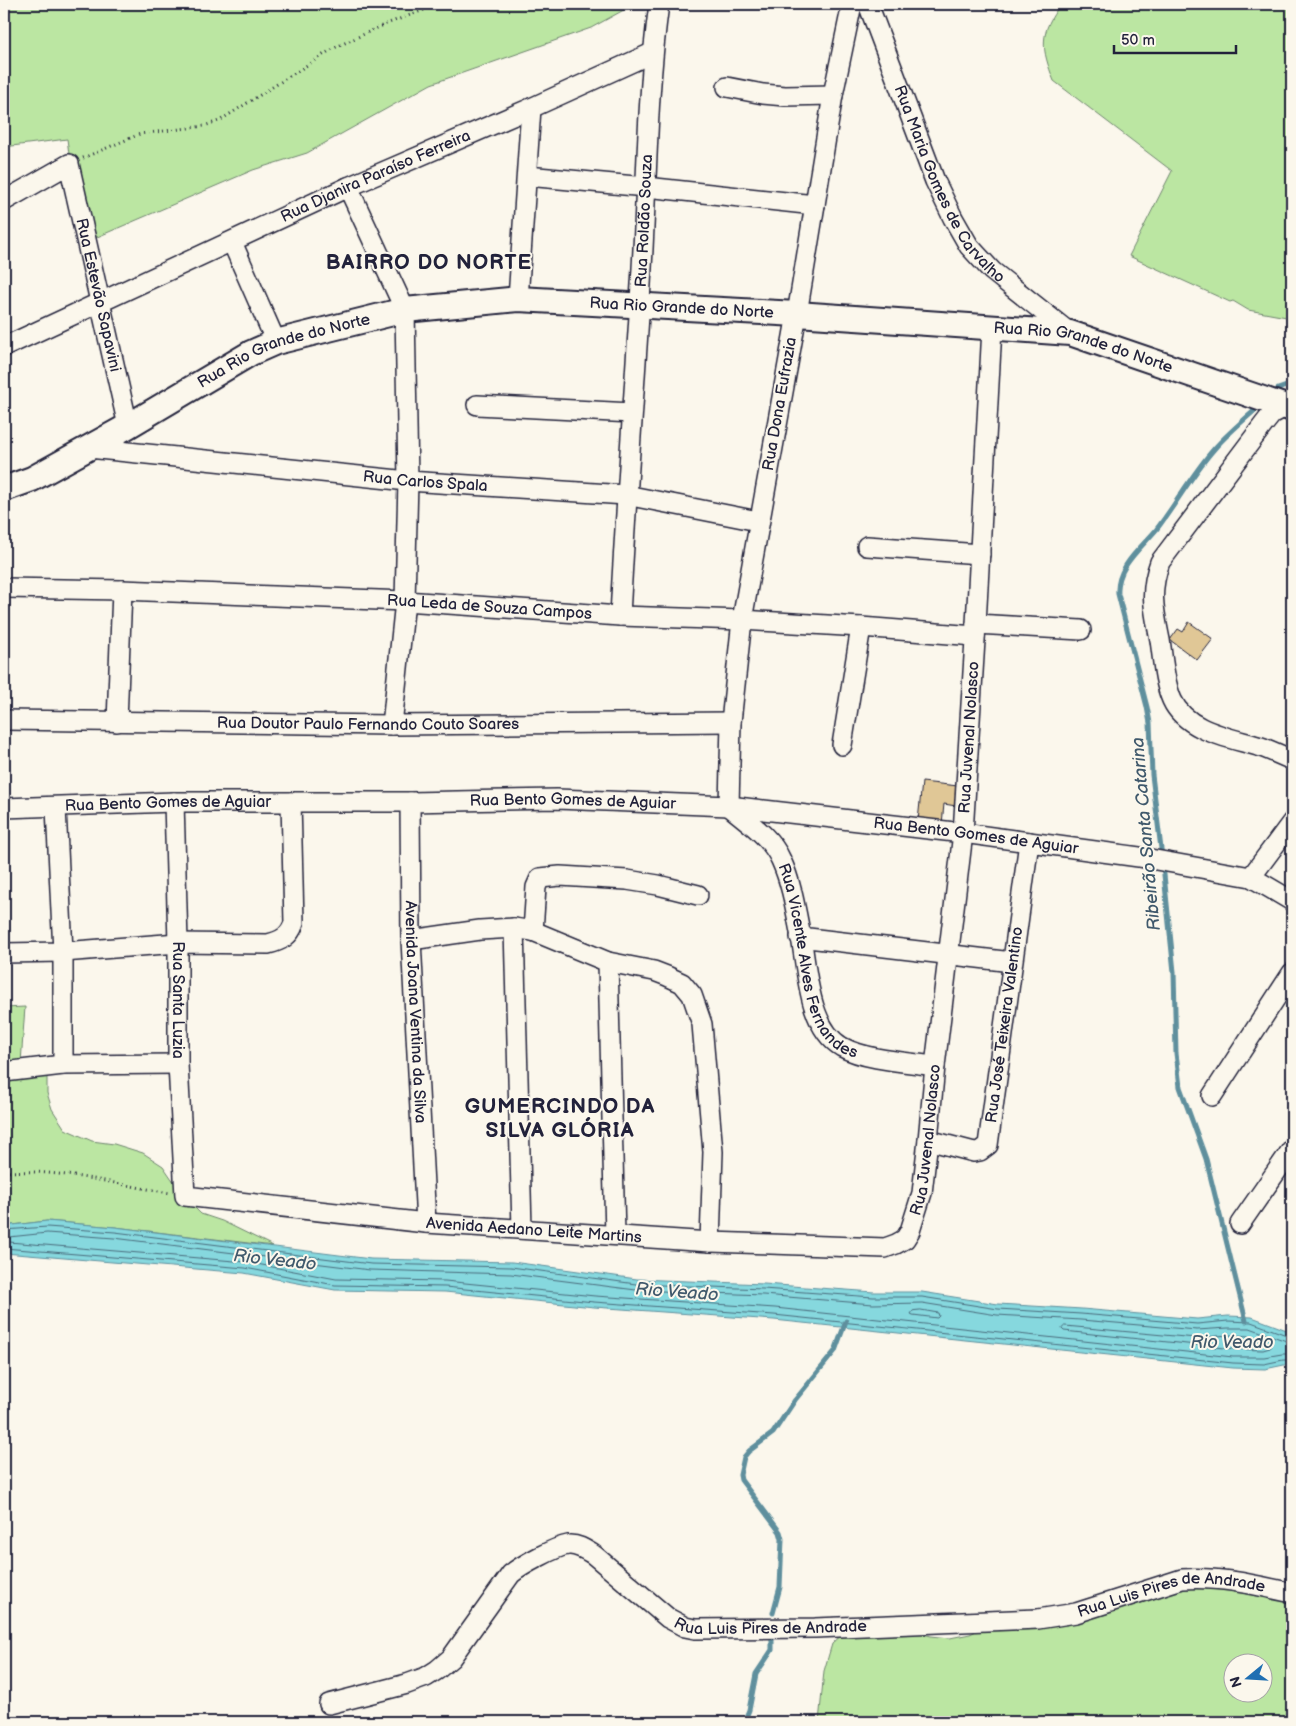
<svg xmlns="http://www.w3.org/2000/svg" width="1296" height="1726" font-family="'Balsamiq Sans',sans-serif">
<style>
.green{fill:#bbe6a2;stroke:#6e846e;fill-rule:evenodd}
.water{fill:#86d8de;stroke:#5e8f9d}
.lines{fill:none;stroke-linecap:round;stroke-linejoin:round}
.shore{stroke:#4a6b7c;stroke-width:1}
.stream{stroke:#5e8f9d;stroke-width:5}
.building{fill:#e0c796;stroke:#22223b}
.minor-casing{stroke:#22223b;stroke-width:22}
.major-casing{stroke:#22223b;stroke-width:28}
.path{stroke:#22223b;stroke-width:3;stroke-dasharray:1 4;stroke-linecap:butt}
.minor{stroke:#fbf7ec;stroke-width:19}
.major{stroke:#fbf7ec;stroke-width:24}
.labels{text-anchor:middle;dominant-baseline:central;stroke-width:4;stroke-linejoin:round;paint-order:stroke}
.street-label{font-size:16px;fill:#22223b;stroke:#fbf7ec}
.water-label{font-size:18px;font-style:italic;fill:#40596c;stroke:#fbf7ec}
.district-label{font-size:21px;font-weight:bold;letter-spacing:1px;fill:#22223b;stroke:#fbf7ec}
</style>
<rect width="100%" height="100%" fill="#fbf7ec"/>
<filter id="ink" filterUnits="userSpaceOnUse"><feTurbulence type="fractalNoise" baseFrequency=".02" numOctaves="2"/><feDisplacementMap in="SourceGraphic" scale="10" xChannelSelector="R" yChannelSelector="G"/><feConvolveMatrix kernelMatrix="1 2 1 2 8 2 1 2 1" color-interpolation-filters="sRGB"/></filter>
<g filter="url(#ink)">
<!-- green -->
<g class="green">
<polygon points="4,4 631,4 631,6 591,28 431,84 307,153 253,170 81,244 67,139 4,147"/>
<path d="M1061,4H1292V318L1248,310L1233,301L1230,302L1129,256L1172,171L1054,81C1041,48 1039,33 1061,4Z"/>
<polygon points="25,1007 20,1077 47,1076 47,1093 52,1109 65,1129 92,1141 114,1144 143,1153 163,1166 185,1198 201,1214 222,1221 273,1246 115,1227 47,1221 4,1226 4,1008"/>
<path d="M1159,1579L1292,1597V1722H819L824,1671L832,1644L847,1630L889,1625L931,1636L950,1638L970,1634L996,1622L1085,1607ZM1234,1664H1264V1694H1234Z"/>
</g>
<!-- water -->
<polygon class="water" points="47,1221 115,1227 371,1259 512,1262 637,1279 764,1284 874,1292 922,1292 998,1304 1082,1309 1197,1319 1228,1316 1252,1317 1292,1332 1292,1365 1284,1365 1265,1369 1233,1368 774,1320 594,1307 445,1292 335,1290 244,1273 4,1253 4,1226"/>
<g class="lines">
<!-- shore -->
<g class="shore">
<polyline points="4,1230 47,1227 115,1232 371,1264 511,1267 636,1284 763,1289 873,1297 922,1297 998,1309 1081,1314 1197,1324 1228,1321 1251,1322 1292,1337"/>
<polyline points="4,1248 245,1268 335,1285 445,1287 594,1302 774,1315 1233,1363 1264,1364 1283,1360 1292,1360"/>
<polygon points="921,1310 938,1313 939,1316 937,1318 913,1315 911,1314 913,1311"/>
<polygon points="1065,1326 1196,1338 1228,1335 1249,1336 1270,1344 1272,1346 1270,1348 1263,1350 1234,1349 1064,1331 1062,1329"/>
<polyline points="1292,1343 1250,1328 1228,1328 1197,1330 1081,1320 997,1315 922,1303 873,1304 763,1295 636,1290 511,1274 370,1270 114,1238 47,1233 9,1237 7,1239 9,1242 246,1262 336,1279 445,1281 595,1296 775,1308 1233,1357 1264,1357 1282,1354 1292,1354"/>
</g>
<!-- stream -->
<g class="stream">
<polyline points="1273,394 1278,389 1292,384"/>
<path d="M1162,857L1152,775L1150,723L1147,707L1118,594C1116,567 1140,549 1156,530C1176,504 1192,474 1214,449C1228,433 1245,419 1261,405"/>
<polyline points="1163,865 1174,972 1176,1053 1180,1087 1206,1159 1246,1321"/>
<polyline points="773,1613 780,1587 782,1539 780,1532 741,1480 740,1475 744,1457 749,1451 773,1433 795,1400 835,1351 846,1321"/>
<polyline points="744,1722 749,1710 756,1674 772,1650 772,1632"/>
</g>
</g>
<!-- building -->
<g class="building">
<polygon points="1189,622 1213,639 1197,660 1170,640 1178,629 1183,632"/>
<polygon points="922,782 958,786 956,806 944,804 942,824 918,821"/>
</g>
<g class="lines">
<!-- minor casing -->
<g class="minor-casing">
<g id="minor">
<path id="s1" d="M852,4L833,95L797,314L742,620L731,722L729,806C748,822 771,837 781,860C792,884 796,912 801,937C807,971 809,1028 842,1047C866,1060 907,1062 935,1066"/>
<path id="s2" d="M868,4L935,181L953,218L969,246L992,271L1070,333"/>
<polyline points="727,87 763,94 785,96 833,95"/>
<polyline points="527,176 646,187 815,205"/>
<polyline points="348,187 405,310 408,481 405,601 392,725"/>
<path id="s3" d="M4,201L69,164L128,426"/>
<polyline points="232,242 276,342"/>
<polyline points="518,299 531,108"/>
<path id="s4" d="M4,347L348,187L531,108L652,53"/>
<polyline points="477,405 632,413"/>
<path d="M1285,407L1272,414L1264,424L1160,562C1149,592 1154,610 1160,640C1163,660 1164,682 1172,700C1187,733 1234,738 1264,748C1274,752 1283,756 1292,760"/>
<path id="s5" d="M89,448L408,481L626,495L758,521"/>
<polyline points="867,546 980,554"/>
<path id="s6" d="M4,588L122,590L405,601L620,616L742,620L861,627L975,636"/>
<path id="s7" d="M620,616C626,500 635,384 642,268C647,180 647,91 659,4"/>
<polyline points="976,624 1081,630"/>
<path id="s8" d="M4,720L392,725L731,722"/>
<polyline points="117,722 122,590"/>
<polyline points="842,745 861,627"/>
<path id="s9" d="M174,802L178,943V1064L185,1196L426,1223L710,1242L885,1248L896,1244L905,1239L910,1231L922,1193L928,1140L935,1066L963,833L976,624L992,328"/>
<path id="s10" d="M410,802L411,940L426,1223"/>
<path id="s11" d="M4,808L174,802H410L557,799L729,806L963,833L1139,857L1251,877L1292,901"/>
<polyline points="56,808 63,952 63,1065"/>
<polyline points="1251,877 1292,822"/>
<polyline points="514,928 522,1229"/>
<polyline points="533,931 536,887 540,878 560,876 627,880 658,885 698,895"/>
<polyline points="800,937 1012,962"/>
<polyline points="411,940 480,930 514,928 533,931 608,962 654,971 667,976 682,983 692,995 702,1024 713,1152 710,1242"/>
<path d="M4,953L63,952L178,943L268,944C281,941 290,936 294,923L291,802"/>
<polyline points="608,962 615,1235"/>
<polyline points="4,1072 63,1065 178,1064"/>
<polyline points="1212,1096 1292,973"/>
<path id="s12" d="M928,1140L974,1152L980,1151L988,1145L1029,842"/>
<polyline points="1240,1224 1292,1149"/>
<path id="s13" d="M329,1704L407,1684L426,1677L437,1670L451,1658L511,1574C522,1565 555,1547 568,1545C578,1544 586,1550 594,1555L668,1618L685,1627L695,1629L815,1628L1038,1619L1076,1613L1182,1579C1219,1576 1256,1585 1292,1593"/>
</g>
</g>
<!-- major casing -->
<g class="major-casing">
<g id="major">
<path id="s14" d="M4,489L32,479L128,426L251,353L276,342L405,310L518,299L797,314L1070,333L1292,409"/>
</g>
</g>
<!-- path -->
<g class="path">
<polyline points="83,158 140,134 204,126 219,121 334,48 386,24 440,4"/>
<path d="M4,1172C59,1169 115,1184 170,1193"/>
</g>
<!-- minor -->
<use href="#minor" class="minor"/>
<!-- major -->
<use href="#major" class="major"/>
</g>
</g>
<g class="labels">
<!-- street labels -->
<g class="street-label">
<text stroke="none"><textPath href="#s4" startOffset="409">Rua Djanira Paraíso Ferreira</textPath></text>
<text stroke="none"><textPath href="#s2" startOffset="199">Rua Maria Gomes de Carvalho</textPath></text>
<text stroke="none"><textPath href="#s7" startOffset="396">Rua Roldão Souza</textPath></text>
<text stroke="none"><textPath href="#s3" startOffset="209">Rua Estevão Sapavini</textPath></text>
<text stroke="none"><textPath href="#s14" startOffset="720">Rua Rio Grande do Norte</textPath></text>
<text stroke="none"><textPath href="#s14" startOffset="1125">Rua Rio Grande do Norte</textPath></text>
<text stroke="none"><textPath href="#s14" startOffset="314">Rua Rio Grande do Norte</textPath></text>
<text transform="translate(780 404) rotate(-80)">Rua Dona Eufrazia</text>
<text stroke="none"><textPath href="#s5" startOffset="338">Rua Carlos Spala</textPath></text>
<text stroke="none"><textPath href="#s6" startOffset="486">Rua Leda de Souza Campos</textPath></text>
<text stroke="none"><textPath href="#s8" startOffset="364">Rua Doutor Paulo Fernando Couto Soares</textPath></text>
<text stroke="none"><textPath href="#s9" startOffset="1626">Rua Juvenal Nolasco</textPath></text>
<text stroke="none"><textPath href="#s11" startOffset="569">Rua Bento Gomes de Aguiar</textPath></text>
<text stroke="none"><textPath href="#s11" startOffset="164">Rua Bento Gomes de Aguiar</textPath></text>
<text stroke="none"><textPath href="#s11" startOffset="974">Rua Bento Gomes de Aguiar</textPath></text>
<text stroke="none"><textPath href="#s1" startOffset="999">Rua Vicente Alves Fernandes</textPath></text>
<text stroke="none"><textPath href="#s9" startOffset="198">Rua Santa Luzia</textPath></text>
<text stroke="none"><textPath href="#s10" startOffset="210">Avenida Joana Ventina da Silva</textPath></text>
<text stroke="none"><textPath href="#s12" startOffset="185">Rua José Teixeira Valentino</textPath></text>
<text stroke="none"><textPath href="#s9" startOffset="1221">Rua Juvenal Nolasco</textPath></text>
<text stroke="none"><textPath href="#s9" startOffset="745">Avenida Aedano Leite Martins</textPath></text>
<text stroke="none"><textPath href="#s13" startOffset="935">Rua Luis Pires de Andrade</textPath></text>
<text stroke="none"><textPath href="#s13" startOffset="530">Rua Luis Pires de Andrade</textPath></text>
</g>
<!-- water labels -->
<g class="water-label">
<text transform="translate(1146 834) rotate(-95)">Ribeirão Santa Catarina</text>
<text transform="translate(275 1260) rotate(6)">Rio Veado</text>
<text transform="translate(677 1292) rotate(4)">Rio Veado</text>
<text x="1232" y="1342">Rio Veado</text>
</g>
<!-- district labels -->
<g class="district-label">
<text x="429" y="262">BAIRRO DO NORTE</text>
<text x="560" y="1106">GUMERCINDO DA<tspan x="560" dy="24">SILVA GLÓRIA</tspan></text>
</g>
</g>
<!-- margin -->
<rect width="1296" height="1726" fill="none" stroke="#fbf7ec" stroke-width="20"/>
<rect x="10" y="10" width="1276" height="1706" fill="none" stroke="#22223b" stroke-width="2" filter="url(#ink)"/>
<!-- north arrow -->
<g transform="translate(1248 1678) rotate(252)"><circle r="24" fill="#fbf7ec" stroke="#a4a2a5"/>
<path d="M0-4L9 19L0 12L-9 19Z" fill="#1f6fb2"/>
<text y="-8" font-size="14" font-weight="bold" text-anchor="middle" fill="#22223b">N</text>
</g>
<!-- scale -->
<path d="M1114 45v8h122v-8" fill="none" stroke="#22223b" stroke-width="2.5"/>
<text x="1121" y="45" font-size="15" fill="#22223b" stroke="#fbf7ec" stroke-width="4" paint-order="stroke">50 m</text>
</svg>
